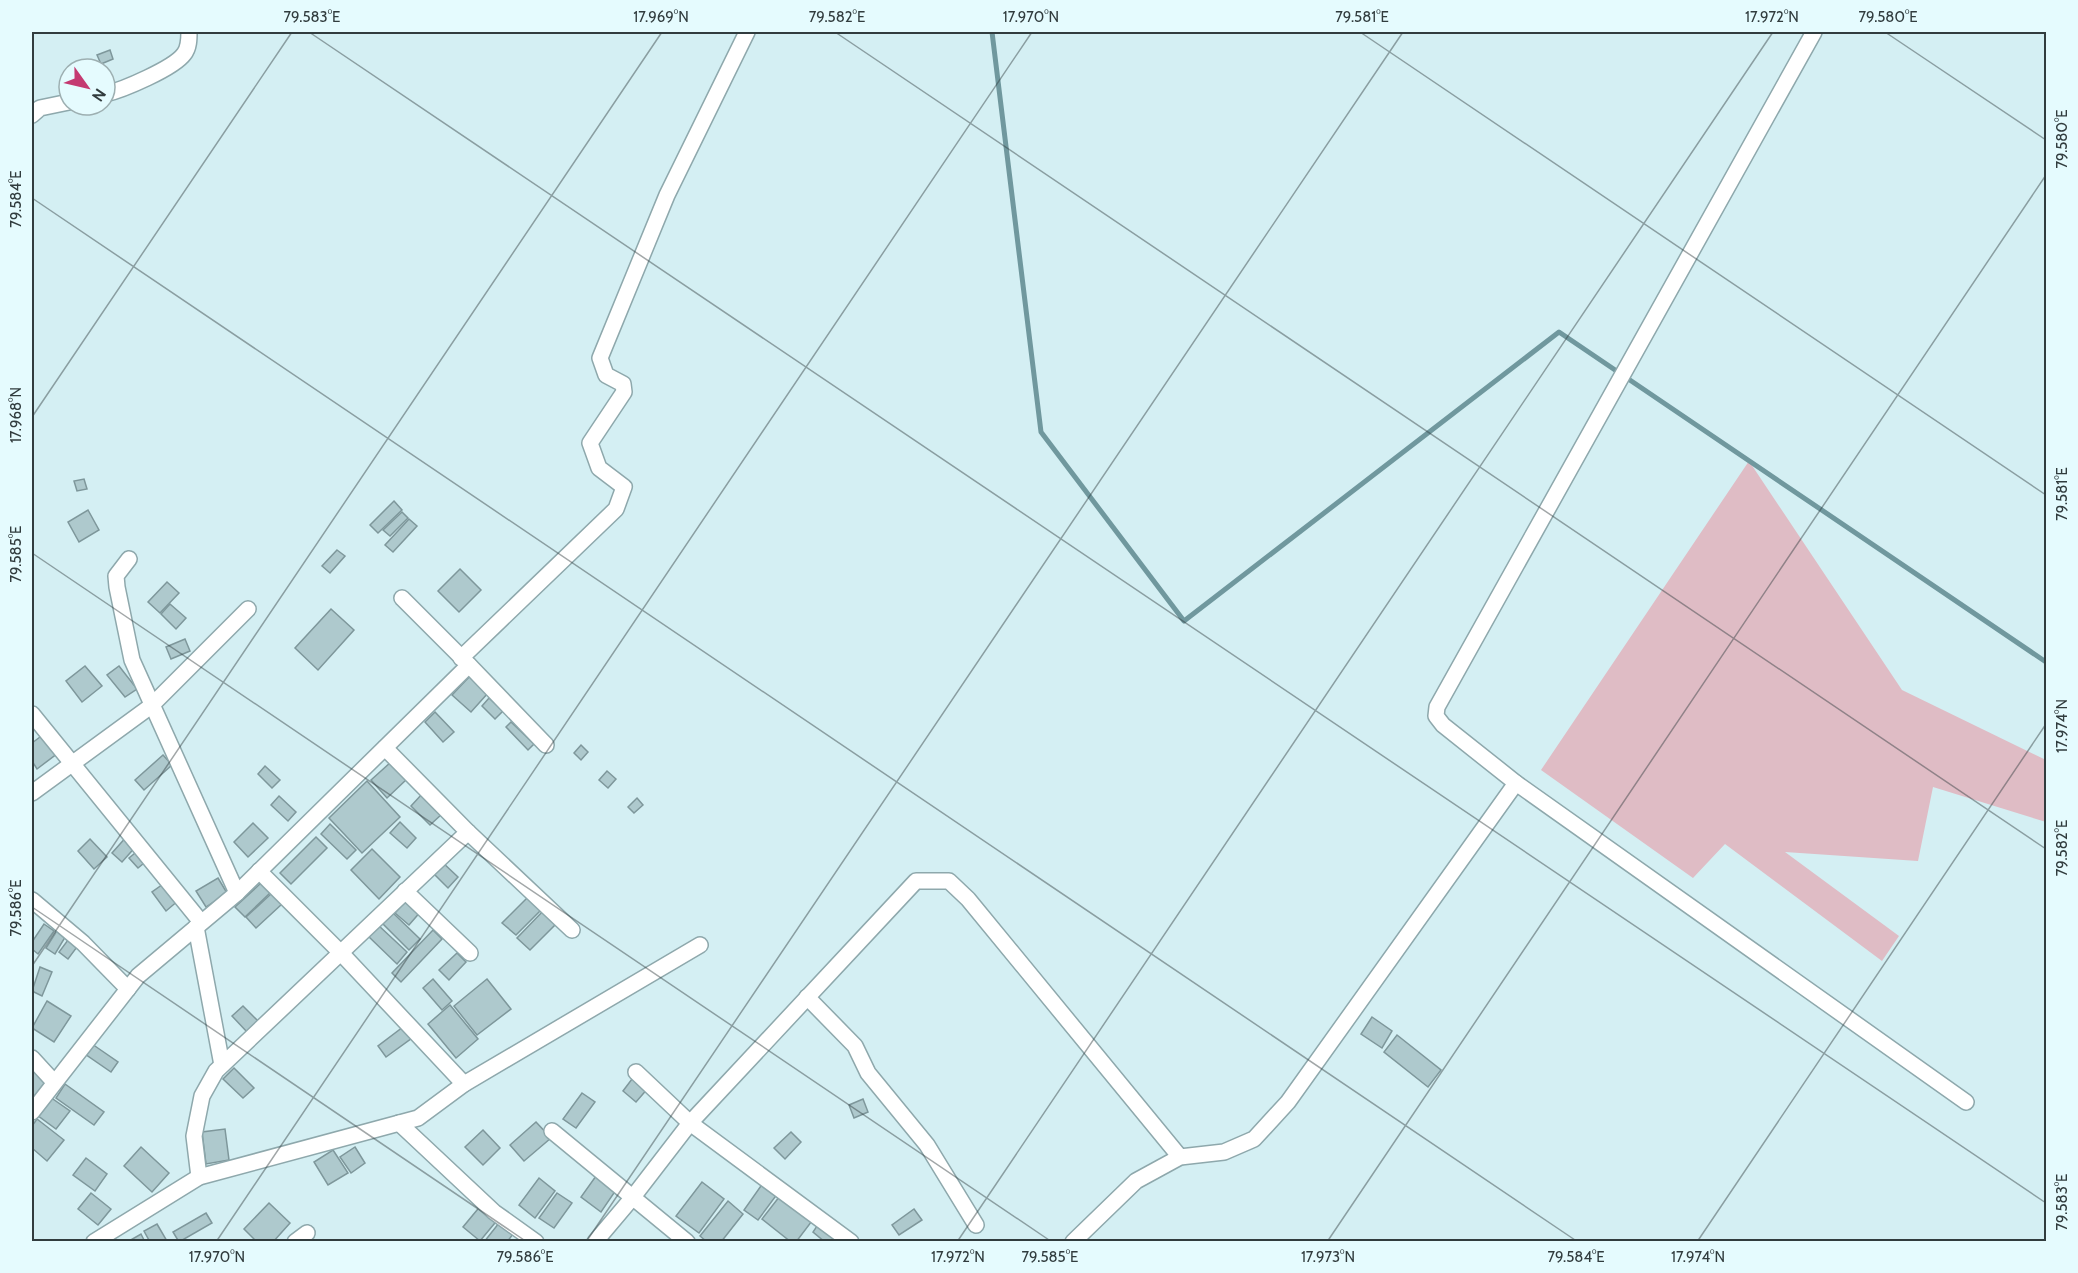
<svg xmlns="http://www.w3.org/2000/svg" width="2078" height="1273" font-family="Cabin,sans-serif">
<style>
.grass{fill:#dfbcc5}
.lines{fill:none;stroke-linecap:round;stroke-linejoin:round}
.stream{stroke:#70989e;stroke-width:5}
.building{fill:#aec9cd;stroke:#7e979b;stroke-width:1.5}
.minor-casing{stroke:#8ea8ac;stroke-width:18}
.minor{stroke:#fff;stroke-width:15}
.ticks{fill:none;stroke:#313c3e;stroke-width:1.5;stroke-opacity:0.45}
.neatline{fill:none;stroke:#313c3e;stroke-width:2}
.ticks-label{font-size:15px;text-anchor:middle;fill:#313c3e}
</style>
<rect width="100%" height="100%" fill="#d4eff3"/>
<!-- grass -->
<polygon class="grass" points="1749,461 1902,690 2046,760 2046,822 1933,787 1918,861 1785,852 1899,936 1882,961 1725,844 1693,878 1541,770"/>
<g class="lines">
<!-- stream -->
<polyline class="stream" points="992,32 1041,432 1184,621 1559,332 2046,662"/>
</g>
<!-- building -->
<g class="building">
<polygon points="110,50 113,59 101,64 97,55"/>
<polygon points="84,479 87,489 77,491 74,481"/>
<polygon points="394,501 402,510 378,533 370,525"/>
<polygon points="88,510 99,530 79,542 68,522"/>
<polygon points="402,512 408,518 390,536 383,530"/>
<polygon points="409,519 417,526 393,552 385,545"/>
<polygon points="337,550 345,556 330,573 322,566"/>
<polygon points="460,569 481,590 459,612 438,591"/>
<polygon points="167,582 179,593 160,613 148,602"/>
<polygon points="170,604 186,618 176,629 161,614"/>
<polygon points="331,609 354,630 318,670 295,648"/>
<polygon points="185,639 190,651 171,659 166,647"/>
<polygon points="85,666 102,686 82,702 66,681"/>
<polygon points="119,666 137,689 125,697 107,675"/>
<polygon points="470,676 488,693 471,712 452,695"/>
<polygon points="489,698 503,711 495,719 482,706"/>
<polygon points="435,712 454,732 443,742 425,722"/>
<polygon points="511,722 534,744 528,750 506,727"/>
<polygon points="44,734 58,753 37,769 32,761 32,743"/>
<polygon points="581,745 588,752 581,760 574,753"/>
<polygon points="163,755 172,765 144,790 135,780"/>
<polygon points="391,762 407,779 387,798 371,780"/>
<polygon points="265,766 280,780 272,788 258,774"/>
<polygon points="607,771 616,779 608,788 599,780"/>
<polygon points="367,781 400,817 362,853 329,818"/>
<polygon points="422,794 442,814 430,825 411,806"/>
<polygon points="279,796 296,812 288,821 271,805"/>
<polygon points="637,798 643,805 634,813 628,807"/>
<polygon points="400,822 416,838 407,848 390,833"/>
<polygon points="253,823 268,838 248,857 234,842"/>
<polygon points="330,824 356,850 347,859 321,834"/>
<polygon points="128,835 138,844 122,862 112,853"/>
<polygon points="316,837 327,848 291,884 280,873"/>
<polygon points="90,839 107,857 94,869 78,851"/>
<polygon points="140,849 149,859 138,868 129,858"/>
<polygon points="372,849 400,877 379,899 351,870"/>
<polygon points="441,861 458,877 448,888 431,871"/>
<polygon points="218,878 227,893 206,907 196,891"/>
<polygon points="166,882 179,900 166,911 152,892"/>
<polygon points="261,883 270,893 245,917 235,907"/>
<polygon points="272,893 282,904 256,928 246,917"/>
<polygon points="530,895 543,908 516,935 502,923"/>
<polygon points="408,898 422,910 409,925 395,913"/>
<polygon points="544,910 557,923 530,950 517,938"/>
<polygon points="392,912 420,939 409,950 382,923"/>
<polygon points="44,924 54,931 38,954 32,949 32,942"/>
<polygon points="378,925 407,952 397,964 368,936"/>
<polygon points="58,929 67,934 55,954 46,948"/>
<polygon points="433,930 442,939 401,982 392,973"/>
<polygon points="71,936 80,943 68,959 59,952"/>
<polygon points="457,953 466,962 449,980 439,970"/>
<polygon points="40,967 52,972 42,996 32,991"/>
<polygon points="433,979 452,1001 442,1010 423,988"/>
<polygon points="487,979 511,1009 477,1035 454,1006"/>
<polygon points="47,1001 71,1016 54,1042 32,1028"/>
<polygon points="450,1005 478,1039 456,1058 428,1024"/>
<polygon points="243,1006 258,1021 247,1032 232,1016"/>
<polygon points="1372,1017 1392,1031 1382,1048 1361,1034"/>
<polygon points="403,1027 412,1038 386,1057 378,1046"/>
<polygon points="1397,1035 1441,1070 1428,1087 1384,1052"/>
<polygon points="92,1044 118,1062 111,1072 85,1054"/>
<polygon points="32,1067 48,1079 32,1099"/>
<polygon points="234,1068 254,1088 243,1098 223,1079"/>
<polygon points="635,1075 649,1087 636,1102 623,1091"/>
<polygon points="65,1084 104,1112 94,1125 56,1098"/>
<polygon points="582,1093 595,1102 576,1128 563,1119"/>
<polygon points="50,1097 70,1111 56,1129 37,1115"/>
<polygon points="863,1099 868,1112 854,1118 849,1105"/>
<polygon points="37,1119 64,1140 47,1161 32,1148 32,1126"/>
<polygon points="536,1122 551,1138 524,1161 510,1145"/>
<polygon points="225,1129 229,1160 206,1164 202,1132"/>
<polygon points="483,1130 500,1148 483,1165 465,1147"/>
<polygon points="791,1132 801,1142 785,1159 774,1148"/>
<polygon points="141,1147 169,1173 152,1192 124,1166"/>
<polygon points="355,1147 365,1163 351,1173 340,1157"/>
<polygon points="333,1150 348,1173 328,1185 314,1162"/>
<polygon points="86,1158 107,1174 95,1191 73,1175"/>
<polygon points="596,1176 616,1190 601,1212 581,1197"/>
<polygon points="539,1178 555,1191 535,1218 519,1205"/>
<polygon points="702,1182 724,1199 699,1233 676,1216"/>
<polygon points="763,1183 778,1193 758,1220 744,1210"/>
<polygon points="783,1192 815,1217 796,1242 791,1242 762,1219"/>
<polygon points="91,1193 111,1209 98,1225 78,1209"/>
<polygon points="557,1193 572,1203 554,1228 539,1218"/>
<polygon points="728,1201 743,1214 721,1242 707,1242 700,1236"/>
<polygon points="269,1203 290,1223 273,1242 257,1242 244,1229"/>
<polygon points="482,1204 499,1218 480,1241 463,1227"/>
<polygon points="914,1209 922,1220 899,1235 892,1225"/>
<polygon points="206,1213 212,1223 179,1242 173,1232"/>
<polygon points="499,1223 513,1234 507,1242 484,1242"/>
<polygon points="819,1223 843,1242 825,1242 813,1232"/>
<polygon points="157,1224 167,1241 150,1242 144,1231"/>
<polygon points="141,1234 145,1242 129,1242 129,1241"/>
</g>
<g class="lines">
<!-- minor casing -->
<g class="minor-casing">
<g id="minor">
<polyline points="1814,32 1437,707 1436,716 1443,725 1516,783 1966,1102"/>
<path d="M105,94C123,90 174,68 184,54C189,48 189,39 189,32"/>
<polyline points="32,115 40,108 69,102"/>
<polyline points="129,559 116,576 117,587 132,660 237,893"/>
<polyline points="402,598 469,665"/>
<polyline points="461,658 616,509 624,487 599,468 590,443 624,392 623,384 606,375 600,358 667,195 747,32"/>
<polyline points="32,714 201,922"/>
<polyline points="32,793 151,706 248,609"/>
<polyline points="468,832 572,930"/>
<polyline points="259,871 341,953 464,1084"/>
<polyline points="405,891 470,953"/>
<polyline points="32,900 83,943 128,989"/>
<polyline points="196,927 222,1065"/>
<polyline points="807,997 855,1046 868,1073 927,1145 976,1225"/>
<polyline points="32,1058 54,1082"/>
<polyline points="636,1072 690,1123 851,1242"/>
<polyline points="32,1112 138,976 237,893 469,665 546,745"/>
<polyline points="399,1123 494,1212 536,1242"/>
<polyline points="552,1131 687,1242"/>
<polyline points="199,1177 194,1136 202,1096 216,1071 468,832 385,748"/>
<polyline points="94,1242 199,1177 418,1118 464,1084 700,945"/>
<polyline points="295,1242 307,1233"/>
<polyline points="595,1242 633,1197 690,1123 916,881 949,881 968,899 1180,1157"/>
<polyline points="1073,1242 1136,1181 1180,1157 1224,1152 1254,1139 1288,1102 1516,783"/>
</g>
</g>
<!-- minor -->
<use href="#minor" class="minor"/>
</g>
<!-- ticks -->
<path class="ticks" d="M309,32L2046,1203M835,32L2046,849M1360,32L2046,495M1885,32L2046,140M32,198L1578,1242M32,417L292,32M32,553L1052,1242M32,907L527,1242M32,966L662,32M216,1242L1032,32M586,1242L1403,32M957,1242L1773,32M1327,1242L2046,175M1697,1242L2046,724"/>
<!-- border -->
<rect width="2078" height="1273" fill="none" stroke="#e5fbfe" stroke-width="66"/>
<!-- north arrow -->
<g transform="translate(87 87) rotate(124)"><circle r="28" fill="#e5fbfe" stroke="#9dafb1" stroke-width="1.5"/>
<path d="M0-4.5L10 22L0 15L-10 22Z" fill="#c43a71"/>
<text y="-9" font-size="16" font-weight="bold" text-anchor="middle" fill="#313c3e">N</text>
</g>
<rect x="33" y="33" width="2012" height="1207" class="neatline"/>
<g class="ticks-label">
<text x="312" y="22">79.583°E</text>
<text x="661" y="22">17.969°N</text>
<text x="837" y="22">79.582°E</text>
<text x="1031" y="22">17.970°N</text>
<text x="1362" y="22">79.581°E</text>
<text x="1772" y="22">17.972°N</text>
<text x="1888" y="22">79.580°E</text>
<text transform="translate(2062 139) rotate(-90)" y="5">79.580°E</text>
<text transform="translate(16 199) rotate(-90)" y="5">79.584°E</text>
<text transform="translate(16 415) rotate(-90)" y="5">17.968°N</text>
<text transform="translate(2062 494) rotate(-90)" y="5">79.581°E</text>
<text transform="translate(16 554) rotate(-90)" y="5">79.585°E</text>
<text transform="translate(2062 726) rotate(-90)" y="5">17.974°N</text>
<text transform="translate(2062 848) rotate(-90)" y="5">79.582°E</text>
<text transform="translate(16 908) rotate(-90)" y="5">79.586°E</text>
<text transform="translate(2062 1202) rotate(-90)" y="5">79.583°E</text>
<text x="217" y="1262">17.970°N</text>
<text x="525" y="1262">79.586°E</text>
<text x="958" y="1262">17.972°N</text>
<text x="1050" y="1262">79.585°E</text>
<text x="1328" y="1262">17.973°N</text>
<text x="1576" y="1262">79.584°E</text>
<text x="1698" y="1262">17.974°N</text>
</g>
</svg>
